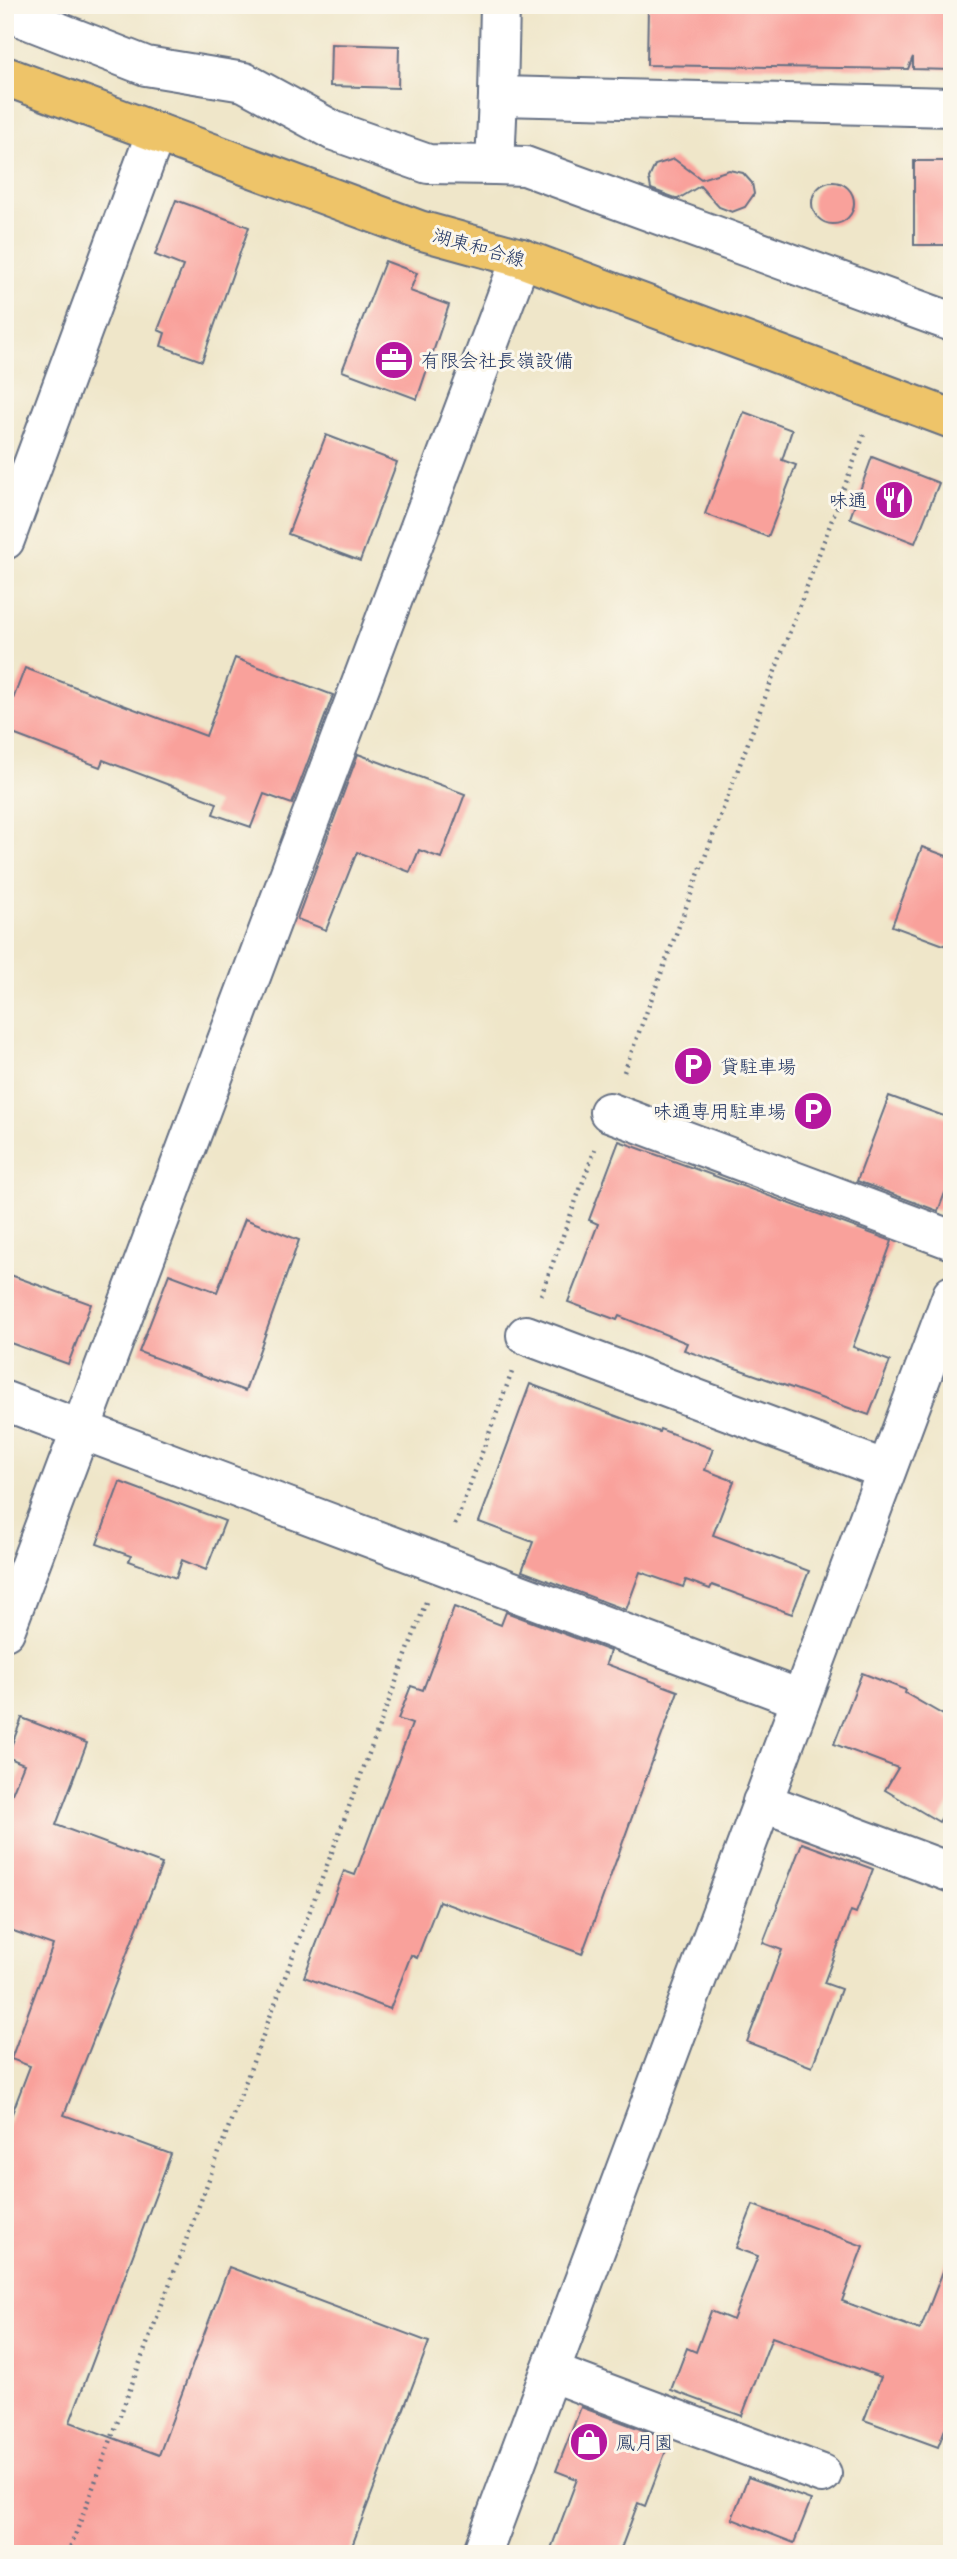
<svg xmlns="http://www.w3.org/2000/svg" width="957" height="2559" font-family="'Patrick Hand','Klee One',sans-serif">
<style>
.building{fill:#f9a19b}
.lines{fill:none;stroke-linecap:round;stroke-linejoin:round}
.minor-casing{stroke:#656f83;stroke-width:42}
.major-casing{stroke:#656f83;stroke-width:42}
.path{stroke:#656f83;stroke-width:4.5;stroke-dasharray:2 5;stroke-linecap:butt}
.minor{stroke:#fff;stroke-width:38}
.major{stroke:#eec469;stroke-width:38}
.labels{text-anchor:middle;dominant-baseline:central;stroke-width:6;stroke-linejoin:round;paint-order:stroke}
.street-label{font-size:19px;fill:#1b2f5e;stroke:#fbf7ec}
.poi-label{font-size:19px;fill:#1b2f5e;stroke:#fbf7ec;text-anchor:start}
</style>
<rect width="100%" height="100%" fill="#fbf7ec"/>
<filter id="ink" filterUnits="userSpaceOnUse"><feTurbulence type="fractalNoise" baseFrequency=".0143" numOctaves="2"/><feDisplacementMap in="SourceGraphic" scale="14" xChannelSelector="R" yChannelSelector="G"/><feConvolveMatrix kernelMatrix="1 2 1 2 8 2 1 2 1" color-interpolation-filters="sRGB"/></filter>
<filter id="wash" filterUnits="userSpaceOnUse"><feTurbulence type="fractalNoise" baseFrequency=".00686" numOctaves="4" result="noise"/><feDisplacementMap in="SourceGraphic" scale="28" xChannelSelector="R" yChannelSelector="G"/><feGaussianBlur stdDeviation="1.57" result="paint"/><feColorMatrix in="noise" values="0 0 0 0 0 0 0 0 0 0 0 0 0 0 0 0 0 1.4 0 .05"/><feComposite in="paint" operator="in"/></filter>
<g filter="url(#wash)">
<rect width="100%" height="100%" fill="#efe6c9"/>
<g id="blocks">
<!-- building -->
<g class="building">
<polygon points="648,5 952,5 952,70 913,69 913,57 908,69 647,65"/>
<polygon points="331,44 399,46 398,88 330,86"/>
<polygon points="674,159 701,179 729,170 743,173 752,183 754,194 745,207 732,212 719,207 700,186 678,199 651,189 649,178 655,165"/>
<rect x="914" y="161" width="38" height="84"/>
<circle cx="833" cy="203" r="21"/>
<polygon points="176,200 249,227 202,361 161,346 165,333 158,330 183,266 155,255"/>
<polygon points="385,261 417,273 410,291 449,305 417,399 342,371"/>
<polygon points="744,412 792,430 782,460 796,465 768,537 705,514"/>
<polygon points="326,435 397,462 360,561 288,534"/>
<polygon points="872,457 939,483 915,543 850,518"/>
<polygon points="235,658 333,695 292,804 264,794 251,827 213,814 217,803 103,760 100,767 5,731 5,720 25,668 206,736"/>
<polygon points="358,754 465,794 441,858 419,850 410,872 357,852 326,930 297,919"/>
<polygon points="922,847 952,858 952,948 892,926"/>
<polygon points="889,1096 952,1119 952,1195 945,1193 938,1211 857,1181"/>
<polygon points="619,1141 892,1241 853,1347 890,1361 869,1415 684,1350 687,1343 619,1316 617,1320 568,1302 598,1224 589,1220"/>
<polygon points="245,1219 299,1240 245,1391 139,1352 169,1274 217,1292"/>
<polygon points="5,1273 91,1304 68,1364 5,1341"/>
<polygon points="530,1384 659,1432 660,1429 713,1449 705,1470 734,1481 713,1535 809,1571 792,1614 712,1585 710,1589 686,1580 683,1587 640,1572 626,1610 522,1571 533,1542 479,1522"/>
<polygon points="120,1482 225,1521 206,1570 182,1560 176,1578 129,1561 131,1556 97,1544"/>
<polygon points="454,1607 501,1625 506,1612 610,1651 606,1664 678,1691 582,1954 439,1901 417,1958 411,1955 390,2009 304,1977 344,1871 355,1875 412,1724 398,1719 411,1686 423,1690"/>
<polygon points="862,1673 906,1690 905,1693 952,1720 952,1800 939,1822 885,1790 898,1768 834,1744"/>
<polygon points="22,1718 87,1743 56,1825 162,1864 64,2115 171,2154 70,2422 159,2455 229,2267 429,2342 349,2554 5,2554 5,2132 30,2066 11,2059 53,1945 5,1928 5,1811 24,1764 7,1757"/>
<polygon points="802,1843 873,1869 856,1913 851,1911 824,1983 841,1989 812,2067 747,2042 782,1950 763,1943"/>
<polygon points="753,2205 863,2246 842,2301 920,2330 949,2256 952,2256 952,2411 938,2447 864,2420 881,2377 772,2337 742,2416 671,2390 687,2348 696,2352 711,2311 733,2320 758,2256 736,2248"/>
<polygon points="581,2407 670,2440 645,2506 638,2503 619,2554 549,2554 577,2479 556,2471"/>
<polygon points="748,2477 811,2500 794,2543 732,2519"/>
</g>
</g>
</g>
<g filter="url(#ink)">
<use href="#blocks" fill-opacity="0" stroke="#656f83" stroke-width="2"/>
<g class="lines">
<!-- minor casing -->
<g class="minor-casing">
<g id="minor">
<polyline points="500,5 498,96 952,107"/>
<polyline points="5,11 146,66 244,82 334,131 428,164 495,165 498,96"/>
<polyline points="495,165 525,166 952,322"/>
<polyline points="5,540 156,132"/>
<polyline points="609,1112 952,1240"/>
<polyline points="526,1335 886,1470"/>
<polyline points="5,1401 800,1699"/>
<polyline points="5,1631 521,258"/>
<polyline points="762,1802 952,1873"/>
<polyline points="550,2372 822,2474"/>
<polyline points="482,2554 952,1295"/>
</g>
</g>
<!-- major casing -->
<g class="major-casing">
<polyline id="major" points="5,76 419,230 521,258 952,419"/>
</g>
<!-- path -->
<g class="path">
<polyline points="624,1072 865,432"/>
<polyline points="541,1295 595,1149"/>
<polyline points="455,1525 512,1372"/>
<polyline points="68,2554 426,1602"/>
</g>
<!-- minor -->
<use href="#minor" class="minor"/>
<!-- major -->
<use href="#major" class="major"/>
</g>
</g>
<!-- icons -->
<defs>
<g id="office-disc" transform="scale(2.0125)"><circle r="9.5" fill="#b5179e" stroke="#fbf7ec"/><path d="M-6-3h4V-5.5h4V-3h4V5H-6ZM-1-4.5V-3h2v-1.5ZM-6 0V1H6V0Z" fill="#fff"/></g>
<g id="restaurant-disc" transform="scale(2.0125)"><circle r="9.5" fill="#b5179e" stroke="#fbf7ec"/><path d="M-5-6h1v4h1v-4h1v4h1v-4h1v5L-1.5 .5V6h-2V.5L-5-1ZM5-6V6H3V1.5H1.5Q1.5-4 5-6Z" fill="#fff"/></g>
<g id="parking-disc" transform="scale(2.0125)"><circle r="9.5" fill="#b5179e" stroke="#fbf7ec"/><path d="M-3.5-5.5H1a3.5 3.5 0 0 1 0 7H-1V5.5H-3.5ZM-1-3.4V-.6H.8a1.4 1.4 0 0 0 0-2.8Z" fill="#fff"/></g>
<g id="shop-disc" transform="scale(2.0125)"><circle r="9.5" fill="#b5179e" stroke="#fbf7ec"/><path d="M-5-2.5h2.3a2.7 3.5 0 0 1 5.4 0H5L5.5 6h-11ZM-1.5-2.5h3a1.5 2.3 0 0 0-3 0Z" fill="#fff"/></g>
</defs>
<g fill-rule="evenodd">
<use href="#office-disc" x="394" y="360"/>
<use href="#restaurant-disc" x="894" y="500"/>
<use href="#parking-disc" x="693" y="1066"/>
<use href="#parking-disc" x="813" y="1111"/>
<use href="#shop-disc" x="589" y="2442"/>
</g>
<g class="labels">
<!-- street labels -->
<g class="street-label">
<text transform="translate(479 247) rotate(16)">湖東和合線</text>
</g>
<!-- poi labels -->
<g class="poi-label">
<text x="421" y="360">有限会社長嶺設備</text>
<text x="867" y="500" text-anchor="end">味通</text>
<text x="720" y="1066">貸駐車場</text>
<text x="786" y="1111" text-anchor="end">味通専用駐車場</text>
<text x="616" y="2442">鳳月園</text>
</g>
</g>
<!-- margin -->
<rect width="957" height="2559" fill="none" stroke="#fbf7ec" stroke-width="28"/>
</svg>
